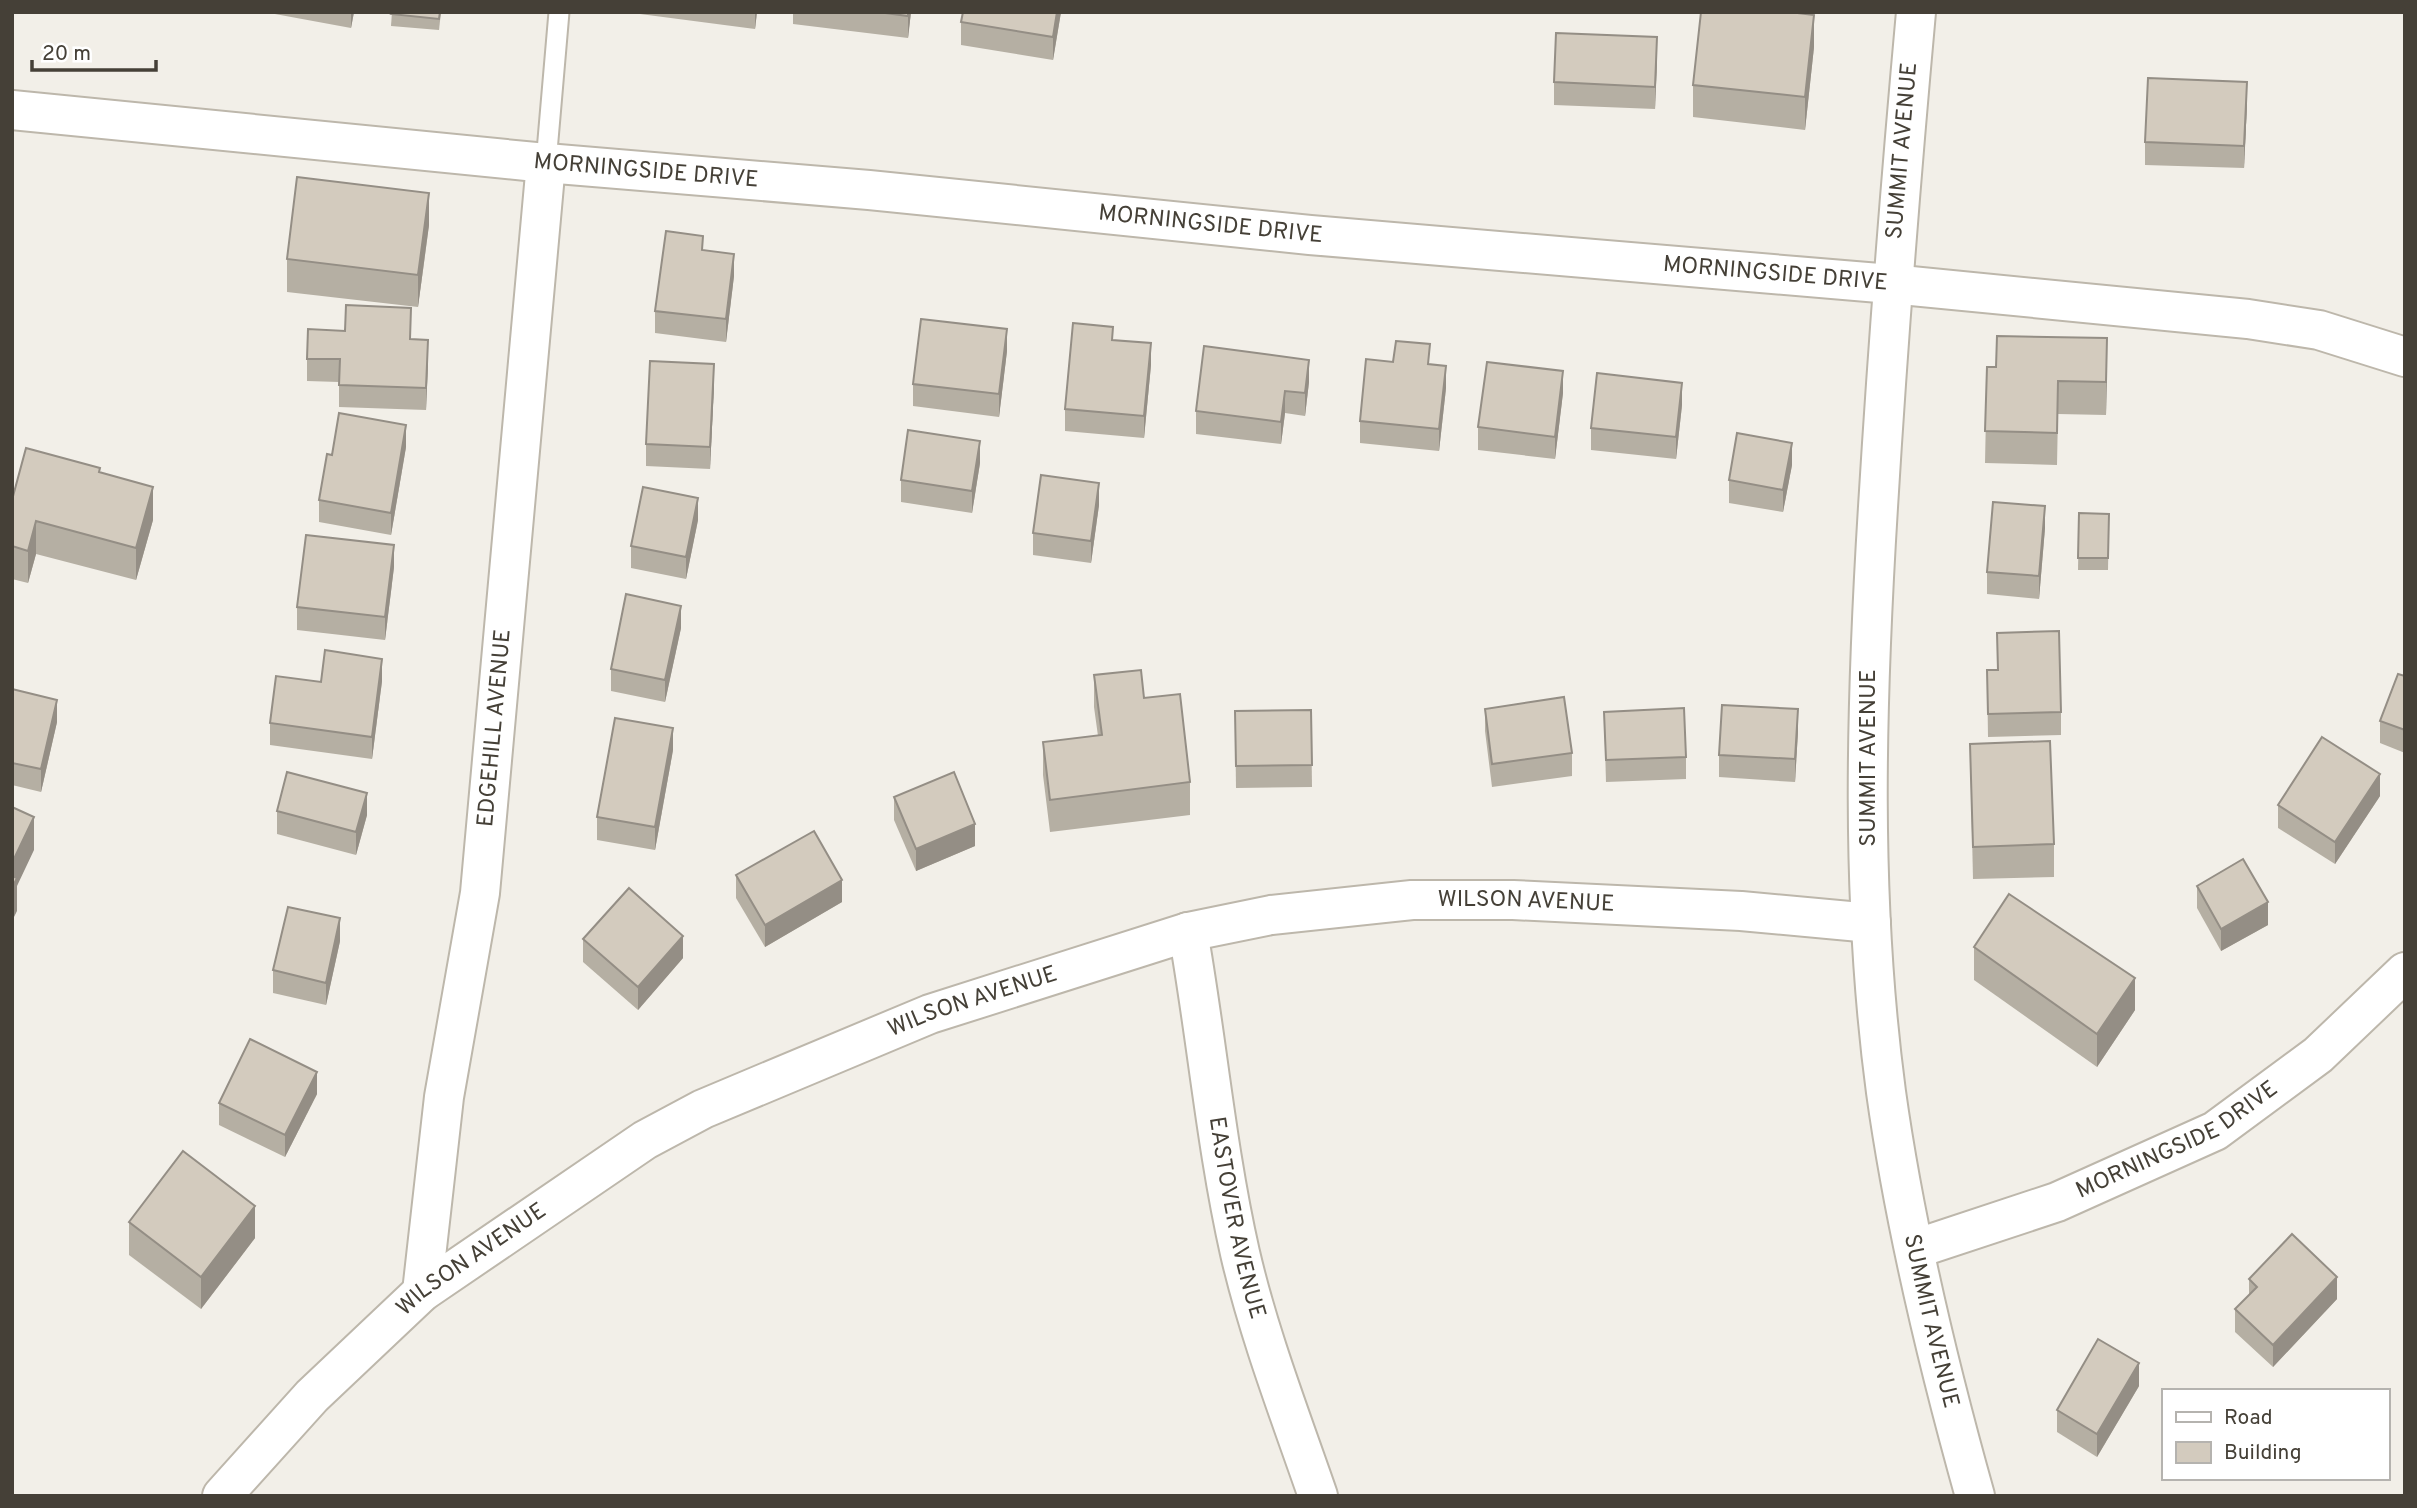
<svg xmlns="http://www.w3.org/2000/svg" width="2417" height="1508" font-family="Overpass,sans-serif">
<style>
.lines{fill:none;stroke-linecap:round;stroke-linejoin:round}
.service-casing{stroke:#bdb7ab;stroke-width:23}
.minor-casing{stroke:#bdb7ab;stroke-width:42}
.service{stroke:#fff;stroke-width:19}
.minor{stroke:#fff;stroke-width:38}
.wall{fill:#b5afa3}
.shaded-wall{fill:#948e85}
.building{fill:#d3cbbe;stroke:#948e85;stroke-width:2}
.labels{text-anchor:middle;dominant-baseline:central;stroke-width:6;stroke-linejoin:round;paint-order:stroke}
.street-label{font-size:23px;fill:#454037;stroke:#fff}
</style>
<rect width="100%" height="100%" fill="#f2efe8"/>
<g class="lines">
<!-- service casing -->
<g class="service-casing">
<polyline id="service" points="546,163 559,12"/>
</g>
<!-- minor casing -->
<g class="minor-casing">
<g id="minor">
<path id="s1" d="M1916,12C1901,177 1888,342 1878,507C1866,701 1860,898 1886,1092C1905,1228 1938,1364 1975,1496"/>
<path id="s2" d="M12,110L546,163L869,190L1310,235L1891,284L2248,319L2319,330L2405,357"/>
<path id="s3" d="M1188,932C1207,1039 1216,1147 1240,1253C1259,1335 1290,1415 1318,1496"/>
<path id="s4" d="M1915,1249L2057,1202L2215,1131L2318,1055L2405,972"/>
<path id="s5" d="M422,1292L444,1097L480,893L546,163"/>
<path id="s6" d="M222,1496L312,1396L422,1292L645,1140L703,1109L930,1014L1188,932L1271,915L1412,900H1513L1741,911L1871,923"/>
</g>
</g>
<!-- service -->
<use href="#service" class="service"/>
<!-- minor -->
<use href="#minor" class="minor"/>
</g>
<!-- wall -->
<g class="wall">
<polygon points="264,12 354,12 351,28"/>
<polygon points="392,12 441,12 439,30 391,26"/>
<polygon points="640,12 757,12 755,29 640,14"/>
<polygon points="793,12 911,12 908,38 793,24"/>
<polygon points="1061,12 1053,60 961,45 961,22"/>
<polygon points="1814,47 1805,130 1693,117 1693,85"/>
<polygon points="1657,59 1655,109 1554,105 1554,82"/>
<polygon points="2247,104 2244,168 2145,165 2145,142"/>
<polygon points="429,225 418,307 287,292 287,259"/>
<polygon points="703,250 734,276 726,342 655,333 655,311"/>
<polygon points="410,339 428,362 426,410 339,407 339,382 307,381 307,359"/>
<polygon points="1113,340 1151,365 1144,438 1065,431 1065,409"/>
<polygon points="1007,351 999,417 913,406 913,384"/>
<polygon points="1393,362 1430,364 1446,388 1439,451 1360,443 1360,421"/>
<polygon points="1987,367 2107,371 2106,415 2058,414 2057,465 1985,463"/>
<polygon points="1309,382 1305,416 1285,413 1281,444 1196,434 1196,411"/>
<polygon points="714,386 710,469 646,466 646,444"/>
<polygon points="1563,393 1555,459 1478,450 1478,427"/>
<polygon points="1682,405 1676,459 1591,450 1591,428"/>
<polygon points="406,447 391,535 319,522 319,500"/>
<polygon points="980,463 972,513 901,502 901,480"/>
<polygon points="1792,465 1783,512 1729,503 1729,480"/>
<polygon points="100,473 153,520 136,580 36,554 28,583 12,579 12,500"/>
<polygon points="1099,505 1091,563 1033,555 1033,533"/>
<polygon points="2079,513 2109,514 2108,570 2078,570"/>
<polygon points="698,520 686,579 631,568 631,546"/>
<polygon points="2045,528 2039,599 1987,594 1987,572"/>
<polygon points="394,567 385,640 297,630 297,607"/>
<polygon points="681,628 665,702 611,691 611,669"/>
<polygon points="1997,633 2061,712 2061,735 1988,737 1987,670 1998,670"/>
<polygon points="1094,675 1144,698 1190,782 1190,815 1050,832 1043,775 1043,742 1098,736 1094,707"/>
<polygon points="2405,676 2405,753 2380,743 2380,721"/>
<polygon points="382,681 372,759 270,745 270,723 321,682"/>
<polygon points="12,689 57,722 41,792 12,785"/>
<polygon points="1485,709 1572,753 1572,776 1492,787 1485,731"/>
<polygon points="1311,710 1312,787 1236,788 1235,711"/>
<polygon points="1604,712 1686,757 1686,779 1606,782"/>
<polygon points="1798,731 1795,782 1719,777 1719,755"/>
<polygon points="1970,744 2054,844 2054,877 1973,879"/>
<polygon points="673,750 655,850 597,840 597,817"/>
<polygon points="2380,796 2335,864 2278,828 2278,805"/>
<polygon points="894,797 975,846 916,871 894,820"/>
<polygon points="277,811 367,815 356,855 277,834"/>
<polygon points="736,875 842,902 765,947 736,898"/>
<polygon points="2197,886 2268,925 2221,951 2197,908"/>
<polygon points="583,939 683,958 638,1010 583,962"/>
<polygon points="340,941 326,1005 273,993 273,970"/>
<polygon points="1974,947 2135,1010 2097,1067 1974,980"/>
<polygon points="317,1094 285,1157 219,1125 219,1103"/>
<polygon points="129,1222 255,1238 201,1309 129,1255"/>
<polygon points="2249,1279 2337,1299 2273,1367 2235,1332 2235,1309 2249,1295"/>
<polygon points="2139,1386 2097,1457 2057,1432 2057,1410"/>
</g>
<!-- shaded-wall -->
<g class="shaded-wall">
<polygon points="351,12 354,12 351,28"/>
<polygon points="755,12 757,12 755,29"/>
<polygon points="908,12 911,12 908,38"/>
<polygon points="1057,12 1061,12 1053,60 1053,37"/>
<polygon points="1814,15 1814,47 1805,130 1805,97"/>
<polygon points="1657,37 1657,59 1655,109 1655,87"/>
<polygon points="2247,82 2247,104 2244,168 2244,146"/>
<polygon points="429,193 429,225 418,307 418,275"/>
<polygon points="734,254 734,276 726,342 726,319"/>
<polygon points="1007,329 1007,351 999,417 999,394"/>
<polygon points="2107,338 2107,371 2106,415 2106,382"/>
<polygon points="428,340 428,362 426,410 426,388"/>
<polygon points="1151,343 1151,365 1144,438 1144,416"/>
<polygon points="1309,360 1309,382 1305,416 1305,393"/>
<polygon points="714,364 714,386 710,469 710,447"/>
<polygon points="1446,366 1446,388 1439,451 1439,429"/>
<polygon points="1563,371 1563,393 1555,459 1555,437"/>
<polygon points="1682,383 1682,405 1676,459 1676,437"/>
<polygon points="1285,391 1285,413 1281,444 1281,422"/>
<polygon points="406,425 406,447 391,535 391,513"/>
<polygon points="980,441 980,463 972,513 972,491"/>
<polygon points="1792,443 1792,465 1783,512 1783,490"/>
<polygon points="1099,483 1099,505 1091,563 1091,541"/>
<polygon points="153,487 153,520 136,580 136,548"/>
<polygon points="698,498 698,520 686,579 686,557"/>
<polygon points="2045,506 2045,528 2039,599 2039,576"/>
<polygon points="36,521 36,554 28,583 28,551"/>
<polygon points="394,545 394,567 385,640 385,617"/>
<polygon points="681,606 681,628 665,702 665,680"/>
<polygon points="382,659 382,681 372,759 372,737"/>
<polygon points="57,700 57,722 41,792 41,769"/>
<polygon points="1798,709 1798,731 1795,782 1795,759"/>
<polygon points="673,728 673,750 655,850 655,827"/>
<polygon points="2380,774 2380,796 2335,864 2335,842"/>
<polygon points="367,793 367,815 356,855 356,832"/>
<polygon points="34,817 34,850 17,886 17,911 12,921 12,863"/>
<polygon points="975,824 975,846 916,871 916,849"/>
<polygon points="842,880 842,902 765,947 765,925"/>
<polygon points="2268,902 2268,925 2221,951 2221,929"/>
<polygon points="340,918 340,941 326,1005 326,983"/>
<polygon points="683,936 683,958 638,1010 638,987"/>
<polygon points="2135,978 2135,1010 2097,1067 2097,1034"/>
<polygon points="317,1072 317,1094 285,1157 285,1135"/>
<polygon points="255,1206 255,1238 201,1309 201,1277"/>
<polygon points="2337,1277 2337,1299 2273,1367 2273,1345"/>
<polygon points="2139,1363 2139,1386 2097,1457 2097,1434"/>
</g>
<!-- building -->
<g class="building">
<polygon points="392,12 440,12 439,19 391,14"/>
<polygon points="878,12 908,12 908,16"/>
<polygon points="963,12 1057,12 1053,37 961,22"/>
<polygon points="1701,12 1789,12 1814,15 1805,97 1693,85"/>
<polygon points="1556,33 1657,37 1655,87 1554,82"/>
<polygon points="2148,78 2247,82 2244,146 2145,142"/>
<polygon points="297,177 429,193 418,275 287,259"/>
<polygon points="666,231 703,236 702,250 734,254 726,319 655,311"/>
<polygon points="346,305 411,308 410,339 428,340 426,388 339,385 340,359 307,359 308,329 345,331"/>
<polygon points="921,319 1007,329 999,394 913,384"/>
<polygon points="1073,323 1113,327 1112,340 1151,343 1144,416 1065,409"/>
<polygon points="1997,336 2107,338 2106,382 2058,381 2057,433 1985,431 1987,367 1996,367"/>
<polygon points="1396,341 1430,344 1428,364 1446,366 1439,429 1360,421 1366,359 1393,362"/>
<polygon points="1204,346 1309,360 1305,393 1285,391 1281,422 1196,411"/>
<polygon points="650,361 714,364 710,447 646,444"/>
<polygon points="1487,362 1563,371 1555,437 1478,427"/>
<polygon points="1597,373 1682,383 1676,437 1591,428"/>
<polygon points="339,413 406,425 391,513 319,500 327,454 332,455"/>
<polygon points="908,430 980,441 972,491 901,480"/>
<polygon points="1737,433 1792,443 1783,490 1729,480"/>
<polygon points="26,448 100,468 99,472 153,487 136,548 36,521 28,551 12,546 12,500"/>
<polygon points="1041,475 1099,483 1091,541 1033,533"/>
<polygon points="643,487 698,498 686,557 631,546"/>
<polygon points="1993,502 2045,506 2039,576 1987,572"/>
<polygon points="2079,513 2109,514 2108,558 2078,558"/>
<polygon points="306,535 394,545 385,617 297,607"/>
<polygon points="626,594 681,606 665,680 611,669"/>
<polygon points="2059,631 2061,712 1988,714 1987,670 1998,670 1997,633"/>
<polygon points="325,650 382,659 372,737 270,723 276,676 321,682"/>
<polygon points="1141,670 1144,698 1180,694 1190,782 1050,800 1043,742 1102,735 1094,675"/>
<polygon points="2398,674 2405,676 2405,730 2380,721"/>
<polygon points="12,689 57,700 41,769 12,763"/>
<polygon points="1564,697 1572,753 1492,764 1485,709"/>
<polygon points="1722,705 1798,709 1795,759 1719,755"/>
<polygon points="1684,708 1686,757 1606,760 1604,712"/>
<polygon points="1311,710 1312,765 1236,766 1235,711"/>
<polygon points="615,718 673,728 655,827 597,817"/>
<polygon points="2322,737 2380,774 2335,842 2278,805"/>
<polygon points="2050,741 2054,844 1973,847 1970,744"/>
<polygon points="287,772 367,793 356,832 277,811"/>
<polygon points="954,772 975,824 916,849 894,797"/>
<polygon points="12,807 34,817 12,863"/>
<polygon points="814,831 842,880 765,925 736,875"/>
<polygon points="2243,859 2268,902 2221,929 2197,886"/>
<polygon points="12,876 17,878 12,888"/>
<polygon points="629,888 683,936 638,987 583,939"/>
<polygon points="2009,894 2135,978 2097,1034 1974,947"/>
<polygon points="288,907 340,918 326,983 273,970"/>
<polygon points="250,1039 317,1072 285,1135 219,1103"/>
<polygon points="183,1151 255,1206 201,1277 129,1222"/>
<polygon points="2292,1234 2337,1277 2273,1345 2235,1309 2257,1287 2249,1279"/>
<polygon points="2098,1339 2139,1363 2097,1434 2057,1410"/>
</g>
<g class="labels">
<!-- street labels -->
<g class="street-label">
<text transform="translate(1903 151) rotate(-85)">SUMMIT AVENUE</text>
<text stroke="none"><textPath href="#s2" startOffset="637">MORNINGSIDE DRIVE</textPath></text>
<text stroke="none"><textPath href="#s2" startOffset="1204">MORNINGSIDE DRIVE</textPath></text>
<text stroke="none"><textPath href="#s2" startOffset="1771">MORNINGSIDE DRIVE</textPath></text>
<text stroke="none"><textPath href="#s5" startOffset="569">EDGEHILL AVENUE</textPath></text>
<text transform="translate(1869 758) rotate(-90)">SUMMIT AVENUE</text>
<text stroke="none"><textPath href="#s6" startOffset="1479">WILSON AVENUE</textPath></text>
<text stroke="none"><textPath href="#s6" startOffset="912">WILSON AVENUE</textPath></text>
<text stroke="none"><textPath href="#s4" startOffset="285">MORNINGSIDE DRIVE</textPath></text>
<text stroke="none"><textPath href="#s3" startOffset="290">EASTOVER AVENUE</textPath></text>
<text stroke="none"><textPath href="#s6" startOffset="345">WILSON AVENUE</textPath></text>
<text stroke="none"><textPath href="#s1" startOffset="1316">SUMMIT AVENUE</textPath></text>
</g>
</g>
<!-- border -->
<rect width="2417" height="1508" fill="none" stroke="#454037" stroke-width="28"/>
<!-- legend -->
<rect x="2162" y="1389" width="228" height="91" fill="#ffffff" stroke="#b5b3af" stroke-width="2"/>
<rect x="2176" y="1412" width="35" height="10" fill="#ffffff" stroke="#b5b3af" stroke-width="2"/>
<text x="2224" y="1424" font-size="21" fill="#454037">Road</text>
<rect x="2176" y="1442" width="35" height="21" fill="#d3cbbe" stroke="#b5b3af" stroke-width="2"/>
<text x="2224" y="1459" font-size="21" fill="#454037">Building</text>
<!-- scale -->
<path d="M32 60v10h124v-10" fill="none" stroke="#454037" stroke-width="3.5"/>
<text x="42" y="60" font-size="21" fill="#454037" stroke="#ffffff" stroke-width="5" paint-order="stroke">20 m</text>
</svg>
